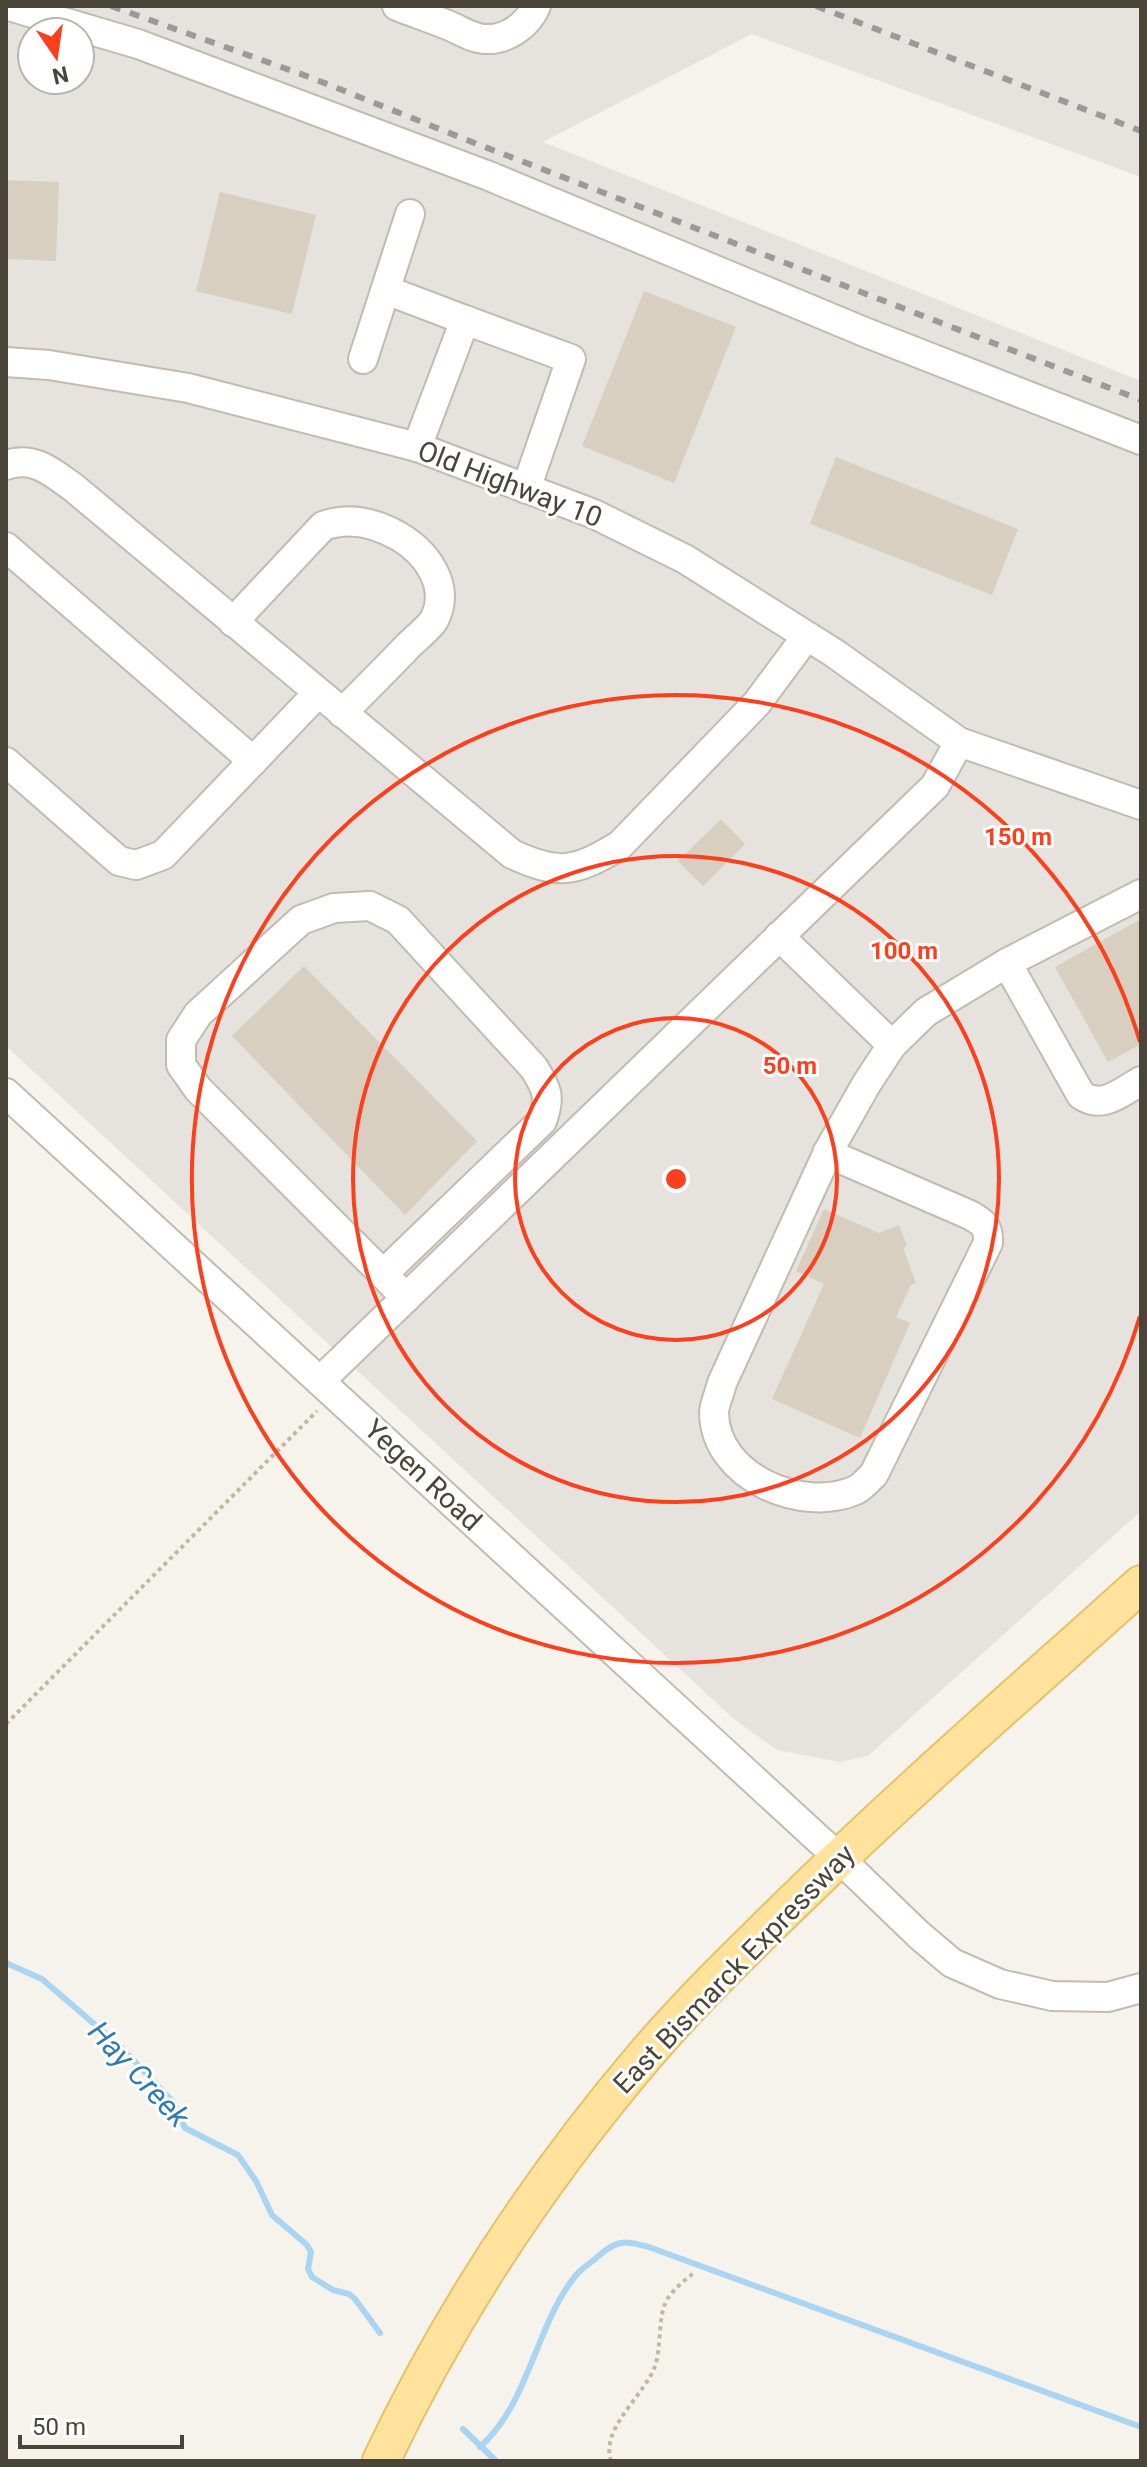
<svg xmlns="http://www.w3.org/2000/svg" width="1147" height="2467" font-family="Roboto,sans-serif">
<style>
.industrial{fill:#e6e2dd;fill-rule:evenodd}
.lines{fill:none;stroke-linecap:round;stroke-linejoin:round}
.stream{stroke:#a9d4f2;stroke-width:6}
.building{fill:#d8cfc1}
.minor-casing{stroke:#c2bbae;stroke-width:32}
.major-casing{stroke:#e6c16a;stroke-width:40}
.path{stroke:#c4b79f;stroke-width:4;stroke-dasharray:4 4;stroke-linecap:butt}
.minor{stroke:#fff;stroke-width:28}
.major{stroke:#ffe39c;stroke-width:36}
.rail{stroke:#9a9a9a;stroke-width:6;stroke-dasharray:10 10;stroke-linecap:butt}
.ring{fill:none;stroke:#fc3f1d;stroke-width:4}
.labels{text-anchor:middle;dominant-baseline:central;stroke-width:6;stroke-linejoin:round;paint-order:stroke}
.street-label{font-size:28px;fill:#4b4439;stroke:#fff}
.water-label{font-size:30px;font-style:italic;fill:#2e7ab2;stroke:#fff}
.centre{fill:#fc3f1d;stroke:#fff;stroke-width:4}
.ring-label{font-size:24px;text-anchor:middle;font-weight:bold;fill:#fc3f1d;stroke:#fff;stroke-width:6;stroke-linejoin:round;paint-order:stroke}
</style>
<rect width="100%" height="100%" fill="#f6f3ec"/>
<!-- industrial -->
<path class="industrial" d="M6,6H1141V177L752,34L543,142L1141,381V1511L868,1756L840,1762L777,1750L734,1719L6,1046ZM32,32H80V80H32Z"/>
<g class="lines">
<!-- stream -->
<g class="stream">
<polyline points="6,1963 42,1979 122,2048 174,2103 185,2128 238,2155 256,2181 272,2215 307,2245 311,2252 308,2269 312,2277 333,2290 349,2294 355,2299 380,2333"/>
<polyline points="463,2429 496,2461"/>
<path d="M480,2447C530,2402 535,2326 576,2275C581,2269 589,2264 595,2259C602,2253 612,2244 621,2243C628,2241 639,2245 646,2246L1141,2427"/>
</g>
</g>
<!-- building -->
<g class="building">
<polygon points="6,180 59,182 56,261 6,259"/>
<polygon points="220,192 316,215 292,314 196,291"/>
<polygon points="644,291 736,327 674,483 582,446"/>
<polygon points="836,457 1018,529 992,595 810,524"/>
<polygon points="721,819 745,844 703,886 678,861"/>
<polygon points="1141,919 1141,1044 1108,1062 1055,967"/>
<polygon points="304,966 477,1141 405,1215 232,1036"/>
<polygon points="824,1209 879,1233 899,1225 907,1246 903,1248 916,1283 911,1285 896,1317 910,1323 860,1438 772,1399 824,1284 796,1271"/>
</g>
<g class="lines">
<!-- minor casing -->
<g class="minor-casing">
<g id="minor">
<polyline points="9,6 138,44 489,176 867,333 1141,440"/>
<path d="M397,6C415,13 433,19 450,26C462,31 473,39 486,39C507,40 528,25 536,6"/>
<polyline points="386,290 465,320"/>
<polyline points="363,359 410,214"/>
<polyline points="6,362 49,365 188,388 417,447 594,514 685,559 834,653 959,742 1141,805"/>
<polyline points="417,447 465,320 571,359 526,489"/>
<path d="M6,465C34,455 53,473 74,488L512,854C559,876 576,872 620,845L757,703L806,637"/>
<polyline points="6,547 253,761"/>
<path d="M233,622L323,526C350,516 376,523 400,537C428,554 451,587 434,620C428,629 416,638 408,646C386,669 364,691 342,713"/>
<polyline points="6,762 119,861 136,865 163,855 318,693"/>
<polyline points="779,936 892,1045"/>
<path d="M1007,963L1081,1095C1103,1110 1121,1092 1141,1081"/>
<polyline points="6,1093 839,1858 919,1935 952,1963 1000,1984 1052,1996 1108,1997 1141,1988"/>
<path d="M827,1153L970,1215C983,1222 989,1227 988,1243L874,1474C869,1479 862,1487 856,1490C802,1514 715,1477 714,1413C714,1404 720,1393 722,1383L829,1150L867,1083L892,1045L926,1012L1007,963L1141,894"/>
<path d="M383,1274L542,1121C551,1097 547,1089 534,1068L398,920L370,906L334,908L301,920L198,1014L181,1040V1065L198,1089L383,1274L406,1298"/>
<polyline points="320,1381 935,786 959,742"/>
</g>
</g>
<!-- major casing -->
<g class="major-casing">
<path id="major" d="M381,2461C450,2315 542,2176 647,2053C689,2004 735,1959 781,1914C897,1800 1020,1693 1141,1584"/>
</g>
<!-- path -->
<g class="path">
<polyline points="6,1724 317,1411"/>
<path d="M611,2461C600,2428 645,2395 655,2366C662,2347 657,2315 668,2298C675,2288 686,2279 695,2272"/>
</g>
<!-- minor -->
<use href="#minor" class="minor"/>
<!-- major -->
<use href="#major" class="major"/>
<!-- rail -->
<g class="rail">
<polyline points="111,6 312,78 472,142 1141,400"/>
<polyline points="816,6 1141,131"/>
</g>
</g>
<!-- distance rings -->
<g class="ring">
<circle cx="676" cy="1179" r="161"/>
<circle cx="676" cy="1179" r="323"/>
<path d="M1140 1316A484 484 0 1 1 1140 1042"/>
</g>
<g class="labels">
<!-- street labels -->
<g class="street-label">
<text transform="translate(510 484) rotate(21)">Old Highway 10</text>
<text transform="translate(423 1475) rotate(43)">Yegen Road</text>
<text transform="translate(734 1969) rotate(-46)">East Bismarck Expressway</text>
</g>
<!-- water labels -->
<g class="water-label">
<text transform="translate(139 2074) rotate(47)">Hay Creek</text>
</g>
</g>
<circle cx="676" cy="1179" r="12" class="centre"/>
<g class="ring-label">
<text x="1018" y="845">150 m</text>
<text x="904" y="959">100 m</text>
<text x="790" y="1074">50 m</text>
</g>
<!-- border -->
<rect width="1147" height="2467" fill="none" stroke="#4b4439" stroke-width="16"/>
<!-- north arrow -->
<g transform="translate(56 56) rotate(167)"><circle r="38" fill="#ffffff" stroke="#b7b4b0" stroke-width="2"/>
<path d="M0-6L14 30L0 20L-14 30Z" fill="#fc3f1d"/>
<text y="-12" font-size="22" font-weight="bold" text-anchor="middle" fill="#4b4439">N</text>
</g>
<!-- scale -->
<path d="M20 2435v12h162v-12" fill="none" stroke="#4b4439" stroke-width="4"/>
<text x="32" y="2435" font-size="24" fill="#4b4439" stroke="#ffffff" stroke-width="6" paint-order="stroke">50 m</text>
</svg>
